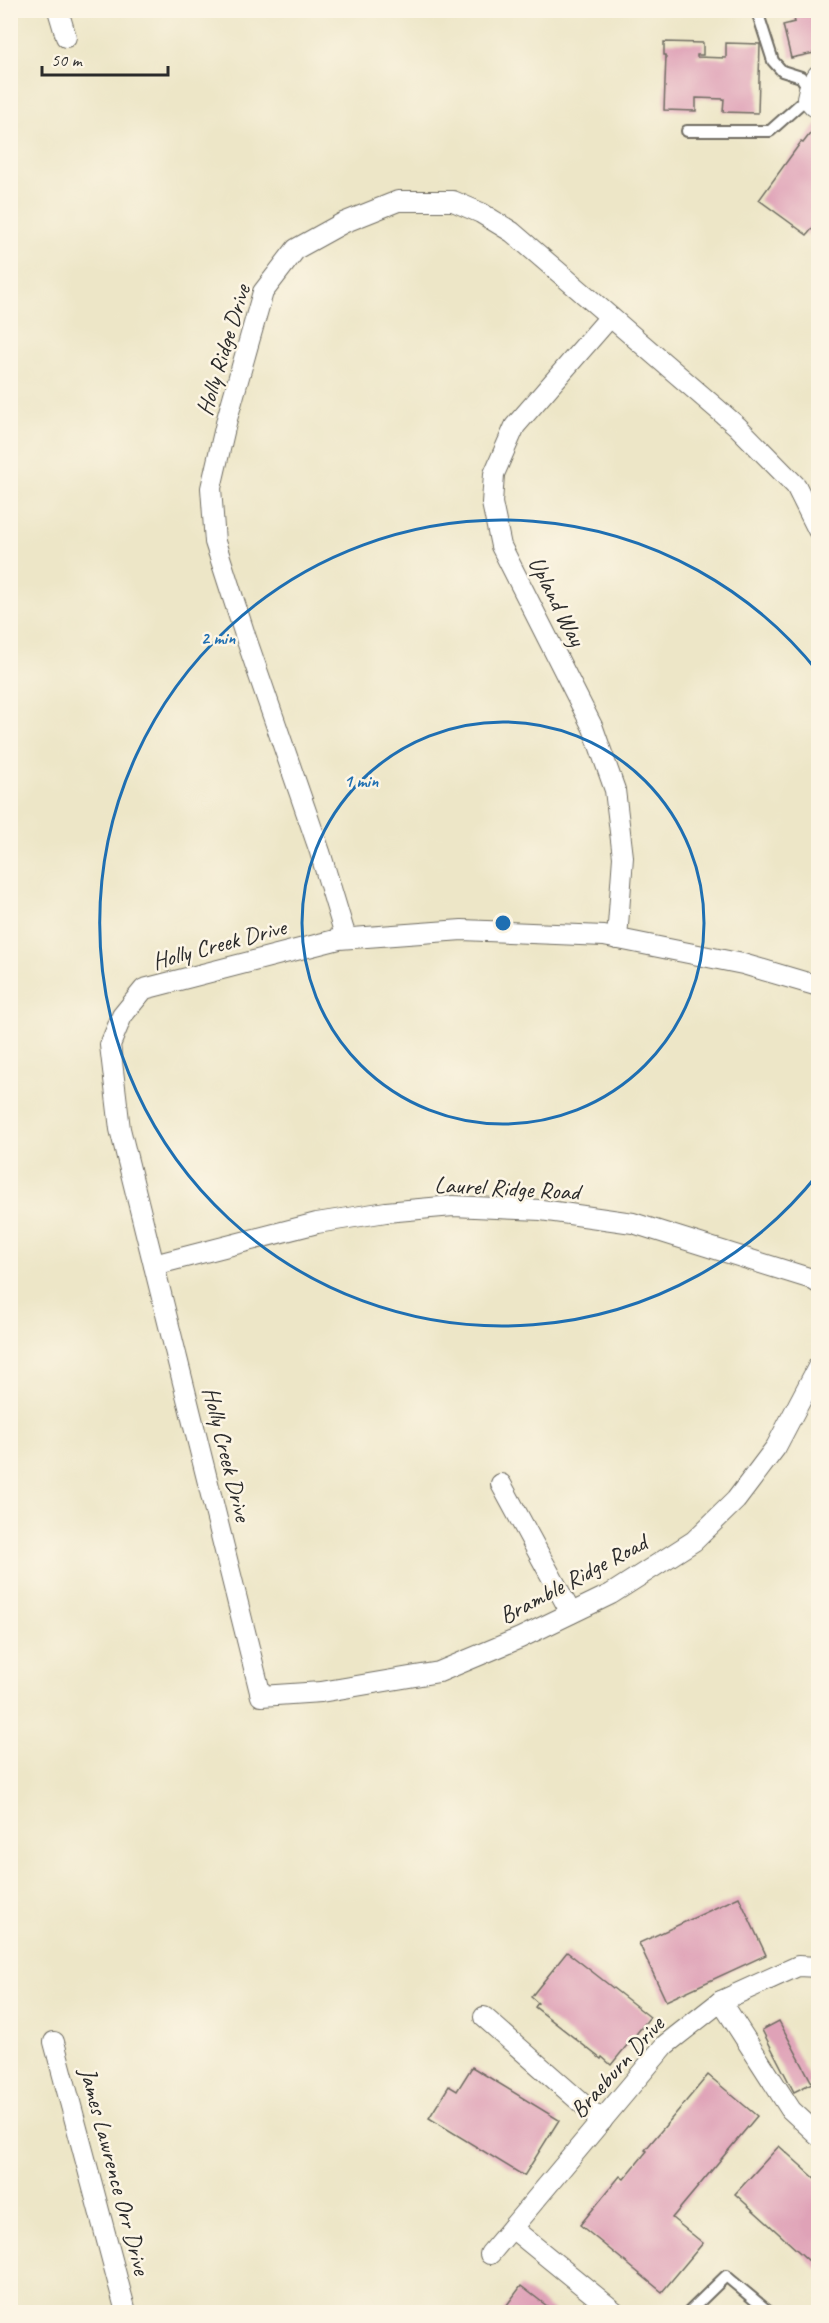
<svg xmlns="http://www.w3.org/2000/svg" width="829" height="2323" font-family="Caveat,sans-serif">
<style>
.building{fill:#dfa2b7}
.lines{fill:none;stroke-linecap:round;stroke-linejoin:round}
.lane-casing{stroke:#6f6c62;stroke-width:14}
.street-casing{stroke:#6f6c62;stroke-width:22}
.lane{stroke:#fff;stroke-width:10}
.street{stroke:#fff;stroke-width:20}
.ring{fill:none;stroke:#1f6fb2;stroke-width:3}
.labels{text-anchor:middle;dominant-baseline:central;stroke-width:5;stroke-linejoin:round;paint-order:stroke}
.street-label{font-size:24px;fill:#2b2b2b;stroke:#fcf5e5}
.centre{fill:#1f6fb2;stroke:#fcf5e5;stroke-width:3}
.ring-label{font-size:18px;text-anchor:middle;font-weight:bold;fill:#1f6fb2;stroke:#fcf5e5;stroke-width:5;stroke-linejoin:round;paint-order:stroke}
</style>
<rect width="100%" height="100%" fill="#fcf5e5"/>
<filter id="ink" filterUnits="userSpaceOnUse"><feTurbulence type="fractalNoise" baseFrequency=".0167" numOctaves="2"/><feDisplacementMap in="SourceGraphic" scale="12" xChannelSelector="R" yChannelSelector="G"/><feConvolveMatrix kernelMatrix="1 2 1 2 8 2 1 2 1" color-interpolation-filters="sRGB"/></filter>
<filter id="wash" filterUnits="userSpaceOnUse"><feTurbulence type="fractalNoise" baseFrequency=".008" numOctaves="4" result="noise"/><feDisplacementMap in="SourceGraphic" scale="24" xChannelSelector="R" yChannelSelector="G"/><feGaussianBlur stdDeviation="1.35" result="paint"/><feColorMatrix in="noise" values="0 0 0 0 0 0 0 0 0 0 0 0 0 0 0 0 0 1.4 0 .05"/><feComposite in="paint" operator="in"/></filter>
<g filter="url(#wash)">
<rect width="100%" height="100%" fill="#ede6c7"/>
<g id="blocks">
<!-- building -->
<g class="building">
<polygon points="792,10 819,10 819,52 791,58 783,25 795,22"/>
<polygon points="664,42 703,43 703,55 697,55 697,57 726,58 726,43 760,44 758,113 723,112 724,99 696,98 696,111 664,110 666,55 664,55"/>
<polygon points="819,122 819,220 807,235 759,200 801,142 803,143"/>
<polygon points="739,1897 766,1955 666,2001 639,1943"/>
<polygon points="567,1952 650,2017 611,2065 602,2057 601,2059 535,2007 538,2003 531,1997"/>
<polygon points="779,2021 812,2083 794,2092 762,2030"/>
<polygon points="472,2067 559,2120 524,2176 429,2118 449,2086 457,2091"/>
<polygon points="708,2075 757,2116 672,2218 703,2243 662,2292 580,2225 620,2176 624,2179 647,2151 645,2150"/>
<polygon points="779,2146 819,2182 819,2270 735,2194"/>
<polygon points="521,2286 556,2313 501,2313"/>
</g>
</g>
</g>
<g filter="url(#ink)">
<use href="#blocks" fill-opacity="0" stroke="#6f6c62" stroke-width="1.5"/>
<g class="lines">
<!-- lane casing -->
<g class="lane-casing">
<g id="lane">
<polyline points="758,14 773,61 782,71 801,77 809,89"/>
<polyline points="687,131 770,131 807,98"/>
<polyline points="689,2312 726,2276 769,2312"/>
<polyline points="817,2312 818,2311"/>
</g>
</g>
<!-- street casing -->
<g class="street-casing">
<g id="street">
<polyline points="58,10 66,37"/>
<polyline points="818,75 809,89 807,98 814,106 818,108"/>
<polyline points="610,317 515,426 494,474 492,503 501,546 593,728 615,790 623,857 617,939"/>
<polyline points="346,938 320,852 246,638 215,542 211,488 227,419 263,292 296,249 343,223 398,201 453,201 481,213 512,232 737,426 796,486 818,530"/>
<polyline points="818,986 743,964 604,936 462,930 339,939 144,989 122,1016 110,1045 120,1129 261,1696 321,1692 439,1672 520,1638 611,1594 694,1541 736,1500 776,1447 818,1367"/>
<polyline points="154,1265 317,1223 386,1212 453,1206 541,1210 633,1223 812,1279 818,1283"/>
<polyline points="501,1484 571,1613"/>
<polyline points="721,2001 791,2110 818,2135"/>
<polyline points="484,2017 602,2121"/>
<polyline points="54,2042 126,2312"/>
<polyline points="512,2228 615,2312"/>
<polyline points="490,2254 665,2045 721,2001 798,1966 818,1967"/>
</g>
</g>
<!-- lane -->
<use href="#lane" class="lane"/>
<!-- street -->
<use href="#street" class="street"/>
</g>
</g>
<!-- distance rings -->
<g class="ring">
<circle cx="503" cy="923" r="201"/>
<path d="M818 1174A403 403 0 1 1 818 672"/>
</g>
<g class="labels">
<!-- street labels -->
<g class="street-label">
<text transform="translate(223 350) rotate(-73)">Holly Ridge Drive</text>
<text transform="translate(557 601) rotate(63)">Upland Way</text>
<text transform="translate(219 944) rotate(-15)">Holly Creek Drive</text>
<text transform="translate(507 1188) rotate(3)">Laurel Ridge Road</text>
<text transform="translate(227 1454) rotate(76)">Holly Creek Drive</text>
<text transform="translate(573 1579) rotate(-28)">Bramble Ridge Road</text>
<text transform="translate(617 2067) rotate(-48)">Braeburn Drive</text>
<text transform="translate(115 2171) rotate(75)">James Lawrence Orr Drive</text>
</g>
</g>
<circle cx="503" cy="923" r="9" class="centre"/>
<g class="ring-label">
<text x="218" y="644">2 min</text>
<text x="361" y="787">1 min</text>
</g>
<!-- margin -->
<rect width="829" height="2323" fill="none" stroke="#fcf5e5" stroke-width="36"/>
<!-- scale -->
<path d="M42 66v9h126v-9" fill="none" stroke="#2b2b2b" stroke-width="3"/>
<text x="51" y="66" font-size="18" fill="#2b2b2b" stroke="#fcf5e5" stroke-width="4.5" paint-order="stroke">50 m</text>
</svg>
